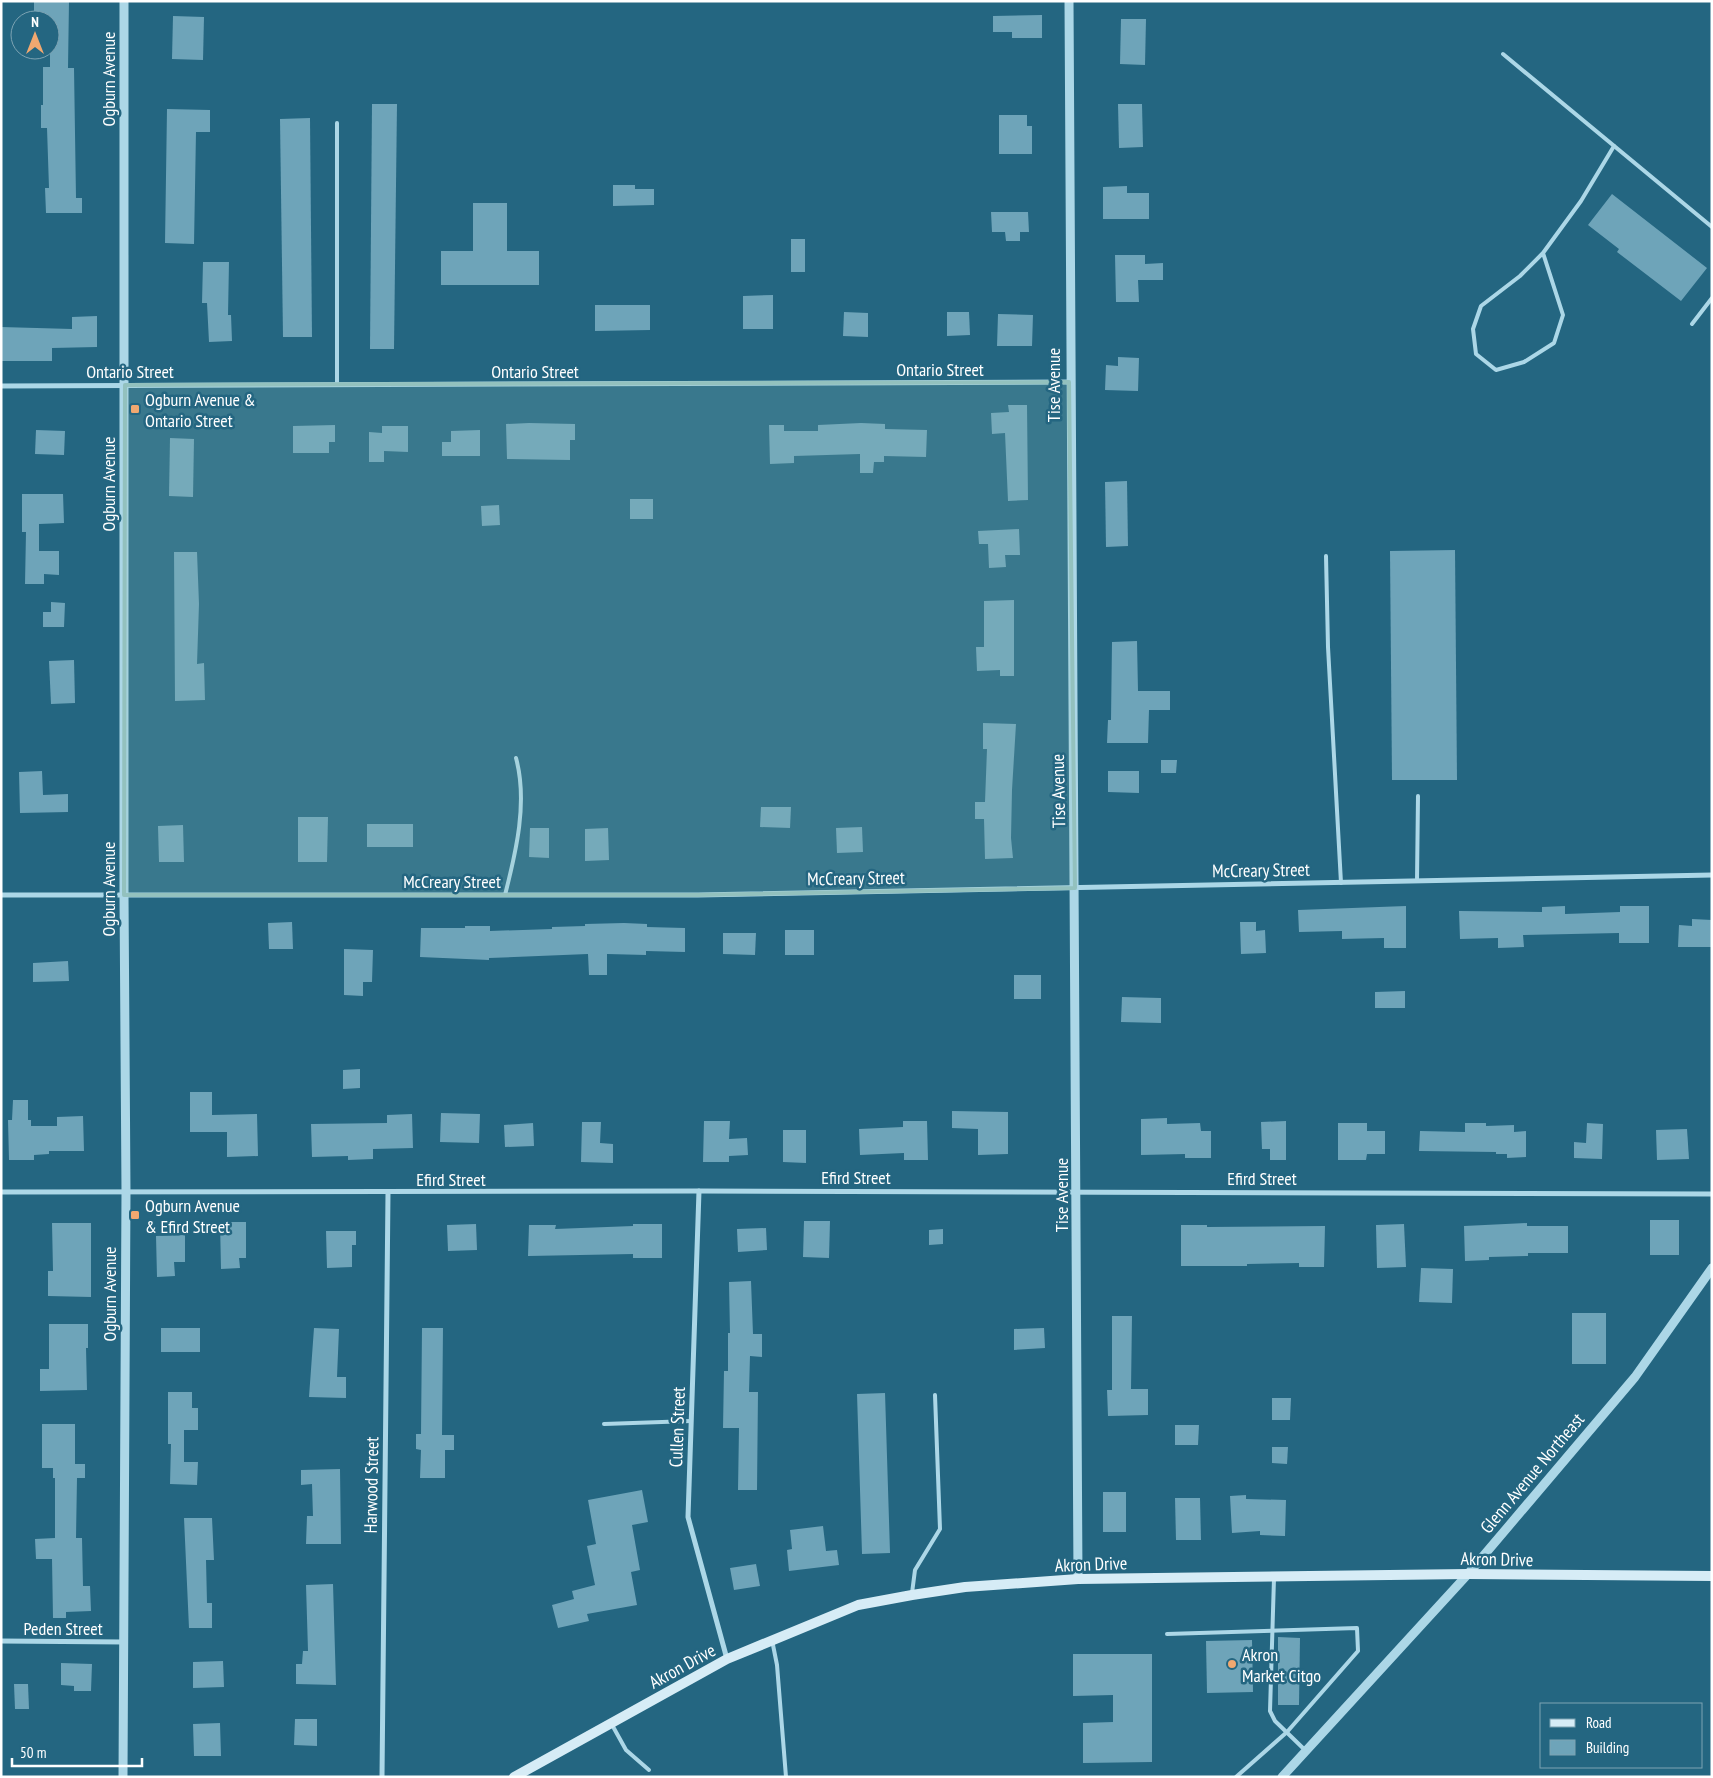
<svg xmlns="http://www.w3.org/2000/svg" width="1713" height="1778" font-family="'PT Sans Narrow',sans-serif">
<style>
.building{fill:#6ea4b9}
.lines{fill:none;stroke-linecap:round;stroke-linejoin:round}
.service{stroke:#acd7e7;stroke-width:4}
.minor{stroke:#acd7e7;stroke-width:5}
.tertiary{stroke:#acd7e7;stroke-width:9}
.secondary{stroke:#d6ecf6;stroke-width:10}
.marked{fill:#93c1be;fill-opacity:0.2;stroke:#93c1be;stroke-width:4;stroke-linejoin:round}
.poi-dot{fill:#f1a870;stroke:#246681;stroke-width:2}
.labels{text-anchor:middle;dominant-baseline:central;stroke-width:5;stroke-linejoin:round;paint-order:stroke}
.street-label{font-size:18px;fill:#fff;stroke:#246681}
.poi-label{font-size:18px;fill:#fff;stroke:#246681;text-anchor:start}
</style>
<rect width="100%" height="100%" fill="#246681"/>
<!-- building -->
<g class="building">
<polygon points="34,1 69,1 68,68 74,68 76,198 82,198 82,213 46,213 45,188 49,188 47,128 41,128 41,105 43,105 43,67 50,67 50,20 34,20"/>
<polygon points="1042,15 1042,38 1012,38 1012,32 993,32 993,16"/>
<polygon points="173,16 204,17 203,60 172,59"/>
<polygon points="1121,19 1146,19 1145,65 1120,64"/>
<polygon points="372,104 397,104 394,349 370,349"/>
<polygon points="1118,104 1142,104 1143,147 1119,148"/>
<polygon points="167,109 210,110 210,132 196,132 194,244 165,243"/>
<polygon points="999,115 1027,115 1027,126 1032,126 1032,154 999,154"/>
<polygon points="310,118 312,337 283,337 280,119"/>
<polygon points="613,185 635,185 635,189 654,189 654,205 613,206"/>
<polygon points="1127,186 1127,193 1149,193 1149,219 1103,219 1103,187"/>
<polygon points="1612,194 1707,268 1681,301 1617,252 1619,249 1588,225"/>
<polygon points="473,203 507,203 507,251 539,251 539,285 441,285 441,251 473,251"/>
<polygon points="991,212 1028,212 1029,232 1020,232 1020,241 1006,241 1005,232 992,232"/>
<rect x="791" y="239" width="14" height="33"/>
<polygon points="1115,255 1145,255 1145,264 1163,263 1163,280 1138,280 1139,302 1116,302"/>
<polygon points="203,262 229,262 228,315 231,315 232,341 209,342 207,303 202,303"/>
<polygon points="773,295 773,329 743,329 743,296"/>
<polygon points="595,305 650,305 650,330 595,331"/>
<polygon points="844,312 868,313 868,337 843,336"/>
<polygon points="947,312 969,312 970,335 947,336"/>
<polygon points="998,314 1033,315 1032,346 997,346"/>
<polygon points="97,316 97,347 52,348 52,361 1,361 1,327 72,329 72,317"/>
<polygon points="1118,357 1139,358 1138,391 1105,390 1106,365 1118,366"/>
<polygon points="1008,405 1027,405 1028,500 1008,501 1005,433 992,434 991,413 1009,412"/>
<polygon points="529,423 575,424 575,440 570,440 570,460 507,459 506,424"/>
<polygon points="861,423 885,424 885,429 927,430 926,457 884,456 884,462 874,462 873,473 860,473 860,454 794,456 794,463 770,464 769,425 784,425 784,431 818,431 818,425"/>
<polygon points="335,425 335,442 329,442 329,453 293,453 293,426"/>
<polygon points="382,426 408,426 408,452 384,451 384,462 369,462 369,432 382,433"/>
<polygon points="36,430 65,431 64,455 35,454"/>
<polygon points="480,430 480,456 442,456 442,442 451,442 451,431"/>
<polygon points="170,438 194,439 193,497 169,496"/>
<polygon points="1127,481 1128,546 1106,547 1105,482"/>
<polygon points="22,494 63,494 64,523 39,524 39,551 59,551 59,575 44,574 44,584 25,584 26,532 22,532"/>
<rect x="630" y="499" width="23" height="20"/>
<polygon points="499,505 500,525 482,526 481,506"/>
<polygon points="1019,529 1020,555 1005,555 1006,567 989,568 988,544 979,544 978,531"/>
<polygon points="1455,550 1457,780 1392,780 1390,551"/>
<polygon points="174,552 197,552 199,604 197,664 204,663 205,700 175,701"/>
<polygon points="1014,600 1014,676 1000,676 1000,670 977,671 976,647 984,647 984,601"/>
<polygon points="51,602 65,603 64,627 43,627 43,612 51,612"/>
<polygon points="1137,641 1138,691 1170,691 1170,710 1149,710 1148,743 1107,743 1108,720 1111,720 1112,642"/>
<polygon points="74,660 75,703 51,704 49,661"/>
<polygon points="983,723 1016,724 1012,790 1011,838 1013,858 985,859 984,819 975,819 975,802 985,802 987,749 983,749"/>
<polygon points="1161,760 1177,760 1176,773 1161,773"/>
<polygon points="42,771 43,795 68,794 68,812 20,813 19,772"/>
<polygon points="1108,771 1139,771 1139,793 1108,792"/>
<polygon points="761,807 791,807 790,828 760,827"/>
<polygon points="298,817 328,817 327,862 298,862"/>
<rect x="367" y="824" width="46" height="23"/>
<polygon points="183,825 184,862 159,862 158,826"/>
<polygon points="862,827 863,852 837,853 836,828"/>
<polygon points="530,828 549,828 549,858 529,857"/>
<polygon points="608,828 609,860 585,861 585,829"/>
<polygon points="1406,906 1406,948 1384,948 1384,938 1342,939 1342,931 1299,932 1298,910"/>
<polygon points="1565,906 1565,914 1620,912 1620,906 1649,906 1649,943 1619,943 1619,933 1523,935 1524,947 1498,948 1498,938 1460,939 1459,911 1542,912 1542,907"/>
<polygon points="1692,919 1712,920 1712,947 1678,947 1679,925 1692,926"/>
<polygon points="292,922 293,949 269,949 268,923"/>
<polygon points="1240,922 1256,922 1256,931 1265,930 1266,953 1241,954"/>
<polygon points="624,923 647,924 647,927 685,928 685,952 646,951 646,955 607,954 607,975 589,975 588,954 489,958 489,960 420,957 421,928 465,928 465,926 490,926 490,931 552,929 552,927 585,926 585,924"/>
<rect x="785" y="930" width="29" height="25"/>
<polygon points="723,933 756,933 755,955 723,954"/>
<polygon points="344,949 373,950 372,982 363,982 363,996 344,995"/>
<polygon points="68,961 69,981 33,982 33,963"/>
<rect x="1014" y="975" width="27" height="24"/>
<polygon points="1405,991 1405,1008 1375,1008 1375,992"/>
<polygon points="1122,997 1161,998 1161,1023 1121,1022"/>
<polygon points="360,1069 360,1088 343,1089 343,1070"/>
<polygon points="190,1092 212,1092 212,1115 257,1114 258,1156 227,1157 227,1132 190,1132"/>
<polygon points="13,1100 28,1100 28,1120 31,1120 31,1126 57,1126 57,1117 83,1116 84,1151 49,1151 49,1154 34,1155 34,1160 9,1160 8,1120 12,1120"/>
<polygon points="952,1111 1008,1112 1008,1154 978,1155 978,1129 952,1128"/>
<polygon points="441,1113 480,1114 479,1143 440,1142"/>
<polygon points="412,1114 413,1148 373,1149 373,1159 348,1160 348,1156 312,1157 311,1124 387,1123 387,1115"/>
<polygon points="1167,1118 1167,1124 1200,1123 1201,1131 1211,1131 1211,1158 1185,1158 1185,1154 1141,1155 1141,1119"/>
<polygon points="704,1121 730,1121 729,1139 747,1138 748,1155 729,1156 729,1162 703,1162"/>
<polygon points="903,1121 927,1121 928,1160 904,1160 904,1153 860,1155 859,1129 903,1127"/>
<polygon points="1286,1121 1286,1160 1270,1160 1270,1149 1262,1149 1261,1122"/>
<polygon points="582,1122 601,1122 600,1143 613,1144 613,1163 581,1162"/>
<polygon points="533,1123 534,1146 505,1147 504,1125"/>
<polygon points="1338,1123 1367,1123 1367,1131 1385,1131 1385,1154 1367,1154 1366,1160 1338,1160"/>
<polygon points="1465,1123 1486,1123 1486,1126 1514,1125 1514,1132 1526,1131 1526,1157 1507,1158 1507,1154 1496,1154 1496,1152 1419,1151 1420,1131 1465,1132"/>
<polygon points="1587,1123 1603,1124 1602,1159 1574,1158 1574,1142 1586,1143"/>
<polygon points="1687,1129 1689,1159 1657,1160 1656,1130"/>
<polygon points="783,1130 806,1130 806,1163 783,1162"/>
<rect x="1650" y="1220" width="29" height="35"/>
<polygon points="804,1221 830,1221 829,1258 803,1257"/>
<polygon points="220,1222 246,1222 246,1258 239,1258 240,1268 221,1269"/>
<polygon points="52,1223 91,1223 91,1297 48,1296 48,1271 53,1271"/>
<polygon points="1527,1223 1527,1226 1568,1226 1568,1253 1528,1253 1528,1256 1489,1257 1489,1260 1465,1261 1464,1226"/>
<polygon points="476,1224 477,1250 448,1251 447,1225"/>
<polygon points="633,1224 662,1224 662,1258 633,1258 633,1254 528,1256 529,1225 556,1225 555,1229 633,1226"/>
<polygon points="1404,1224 1406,1267 1377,1268 1376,1225"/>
<polygon points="1181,1225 1207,1225 1207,1227 1325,1226 1324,1267 1299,1267 1299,1263 1247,1264 1247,1266 1181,1266"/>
<polygon points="766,1228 767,1250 738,1252 737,1229"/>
<polygon points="943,1229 943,1244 929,1245 929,1230"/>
<polygon points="326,1231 356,1231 356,1245 352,1245 352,1267 327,1268"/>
<polygon points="185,1235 185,1262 174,1262 175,1276 157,1277 156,1236"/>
<polygon points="1421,1268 1453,1269 1452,1303 1419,1302"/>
<polygon points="751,1281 753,1334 762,1334 762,1357 750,1356 749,1392 758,1392 757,1490 738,1490 739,1428 723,1428 724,1371 728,1371 728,1333 730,1333 729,1282"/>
<rect x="1572" y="1313" width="34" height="51"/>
<polygon points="1112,1316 1132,1316 1131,1389 1148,1389 1148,1415 1108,1416 1107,1390 1112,1390"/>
<polygon points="49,1324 88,1324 88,1348 86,1348 87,1390 40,1391 40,1369 49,1369"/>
<rect x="161" y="1328" width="39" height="24"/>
<polygon points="314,1328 339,1329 337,1377 346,1377 346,1398 309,1397"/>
<polygon points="422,1328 443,1328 442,1435 454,1435 454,1450 445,1450 445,1478 420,1478 421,1450 416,1449 416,1434 421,1434"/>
<polygon points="1044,1328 1045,1348 1014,1350 1014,1329"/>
<polygon points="168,1392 192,1392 192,1408 198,1408 198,1430 184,1430 184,1462 198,1462 197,1485 170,1484 171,1444 168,1444"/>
<polygon points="885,1393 890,1553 862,1554 857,1394"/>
<polygon points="1272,1398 1291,1398 1290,1420 1272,1420"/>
<polygon points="42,1424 75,1424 75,1464 85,1464 85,1478 77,1478 76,1538 82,1538 83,1586 90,1586 91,1611 66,1612 66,1618 53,1618 52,1559 36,1559 35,1539 55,1538 55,1478 53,1478 53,1468 42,1468"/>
<polygon points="1175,1425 1199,1425 1198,1445 1175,1445"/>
<polygon points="1272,1447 1288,1447 1287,1464 1272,1463"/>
<polygon points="340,1469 341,1544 306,1544 307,1516 313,1516 312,1484 301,1485 301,1470"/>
<polygon points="642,1490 648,1522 632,1525 640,1570 631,1572 637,1605 587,1614 589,1621 558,1628 552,1605 574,1599 572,1591 595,1585 587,1546 596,1544 588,1500"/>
<rect x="1103" y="1492" width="23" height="40"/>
<polygon points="1246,1495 1246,1499 1286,1500 1285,1536 1260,1535 1260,1531 1232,1533 1230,1496"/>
<polygon points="1175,1498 1200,1498 1201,1540 1176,1540"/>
<polygon points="184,1518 212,1518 214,1560 206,1560 207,1603 212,1603 212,1628 189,1628"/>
<polygon points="823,1526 826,1551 837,1550 839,1565 789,1571 787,1550 792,1549 790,1530"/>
<polygon points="756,1564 760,1586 734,1590 730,1568"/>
<polygon points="333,1584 336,1685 296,1684 296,1664 302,1664 303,1651 308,1651 306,1585"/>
<polygon points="1278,1637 1300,1638 1299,1705 1278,1705"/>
<polygon points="1252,1640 1253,1692 1207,1693 1206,1641"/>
<polygon points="1073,1654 1152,1654 1152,1762 1083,1763 1083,1723 1113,1722 1113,1695 1073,1696"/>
<polygon points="223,1661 224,1687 193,1688 193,1662"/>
<polygon points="61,1663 92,1664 91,1691 74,1691 74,1686 61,1685"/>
<polygon points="14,1684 28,1684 29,1709 15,1709"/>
<polygon points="295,1719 317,1719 317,1746 294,1745"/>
<polygon points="220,1723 221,1756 194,1756 193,1724"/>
</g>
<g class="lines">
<!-- service -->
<g class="service">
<polyline points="1503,54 1712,227"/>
<polyline points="337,123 337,385"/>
<polyline points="1543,253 1563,315 1554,343 1524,362 1496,370 1476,354 1473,329 1481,306 1520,276 1543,253 1581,201 1614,146"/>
<polyline points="1692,324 1712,298"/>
<polyline points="1326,556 1328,647 1341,883"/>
<polyline points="1417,881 1418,796"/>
<path d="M505,895C516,852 528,802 516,758"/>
<polyline points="604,1424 691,1421"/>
<polyline points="1274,1578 1270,1711 1275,1721 1306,1751"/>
<polyline points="912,1593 915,1570 940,1529 935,1395"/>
<polyline points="1167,1634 1357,1628 1358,1651 1287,1732 1236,1777"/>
<polyline points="772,1640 777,1665 786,1777"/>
<polyline points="611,1723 626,1750 649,1770"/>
</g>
<!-- minor -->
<g class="minor">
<polyline points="1,386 1069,382"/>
<polyline points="1,895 698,895 1712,875"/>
<polyline points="699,1191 688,1517 727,1659"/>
<polyline points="1,1192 699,1191 1712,1194"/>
<polyline points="1,1641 124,1642"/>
<polyline points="382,1777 388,1193"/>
</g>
<!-- tertiary -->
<g class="tertiary">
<polyline points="1069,1 1078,1579"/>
<polyline points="123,1777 126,1192 124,895 124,1"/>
<polyline points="1282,1777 1468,1574 1635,1377 1712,1268"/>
</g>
<!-- secondary -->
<polyline class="secondary" points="514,1777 727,1659 858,1605 912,1595 965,1587 1078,1579 1468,1574 1712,1576"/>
</g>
<!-- marked area -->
<path class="marked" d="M1069,382L1075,888L698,895H124L125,385Z"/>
<!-- markers -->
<g class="poi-dot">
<rect x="130" y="404" width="10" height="10" rx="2.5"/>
<rect x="130" y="1210" width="10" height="10" rx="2.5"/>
<circle cx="1232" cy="1664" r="5"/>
</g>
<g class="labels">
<!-- street labels -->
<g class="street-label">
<text transform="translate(108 79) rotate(-90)">Ogburn Avenue</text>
<text x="940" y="369">Ontario Street</text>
<text x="130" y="371">Ontario Street</text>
<text x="535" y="371">Ontario Street</text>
<text transform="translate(1053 385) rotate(-90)">Tise Avenue</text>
<text transform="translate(108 484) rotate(-90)">Ogburn Avenue</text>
<text transform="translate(1058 791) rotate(-91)">Tise Avenue</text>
<text transform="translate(1261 870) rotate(-1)">McCreary Street</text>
<text transform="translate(856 878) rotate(-1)">McCreary Street</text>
<text x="452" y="881">McCreary Street</text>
<text transform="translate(108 889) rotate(-90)">Ogburn Avenue</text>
<text x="856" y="1177">Efird Street</text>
<text x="1262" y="1178">Efird Street</text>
<text x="451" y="1179">Efird Street</text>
<text transform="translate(1061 1195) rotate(-90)">Tise Avenue</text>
<text transform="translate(109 1294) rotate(-90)">Ogburn Avenue</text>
<text transform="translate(677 1427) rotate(-88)">Cullen Street</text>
<text transform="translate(1532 1473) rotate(-50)">Glenn Avenue Northeast</text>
<text transform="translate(371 1485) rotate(-89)">Harwood Street</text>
<text transform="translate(1497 1559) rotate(1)">Akron Drive</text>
<text transform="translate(1091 1564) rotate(-2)">Akron Drive</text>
<text x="63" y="1628">Peden Street</text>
<text transform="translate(682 1666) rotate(-29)">Akron Drive</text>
</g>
<!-- poi labels -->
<g class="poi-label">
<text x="145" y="399">Ogburn Avenue &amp;<tspan x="145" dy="21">Ontario Street</tspan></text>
<text x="145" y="1205">Ogburn Avenue<tspan x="145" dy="21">&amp; Efird Street</tspan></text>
<text x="1242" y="1654">Akron<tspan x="1242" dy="21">Market Citgo</tspan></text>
</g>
</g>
<!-- border -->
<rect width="1713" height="1778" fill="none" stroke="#ffffff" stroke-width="5"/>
<!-- legend -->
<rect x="1540" y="1703" width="162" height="65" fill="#246681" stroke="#7ca3b3"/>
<rect x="1550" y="1719" width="25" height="8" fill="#d6ecf6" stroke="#7ca3b3"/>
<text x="1586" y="1728" font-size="15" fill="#ffffff">Road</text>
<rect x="1550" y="1740" width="25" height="15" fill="#6ea4b9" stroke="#7ca3b3"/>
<text x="1586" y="1753" font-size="15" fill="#ffffff">Building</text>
<!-- north arrow -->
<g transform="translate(35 35)"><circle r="24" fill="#246681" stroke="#7ca3b3"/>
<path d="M0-4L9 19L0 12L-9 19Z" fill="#f1a870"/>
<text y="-8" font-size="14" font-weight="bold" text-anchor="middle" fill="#ffffff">N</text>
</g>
<!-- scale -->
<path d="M12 1758v8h130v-8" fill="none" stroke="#ffffff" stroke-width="2.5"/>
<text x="20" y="1758" font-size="15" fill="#ffffff" stroke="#246681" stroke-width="4" paint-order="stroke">50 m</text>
</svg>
